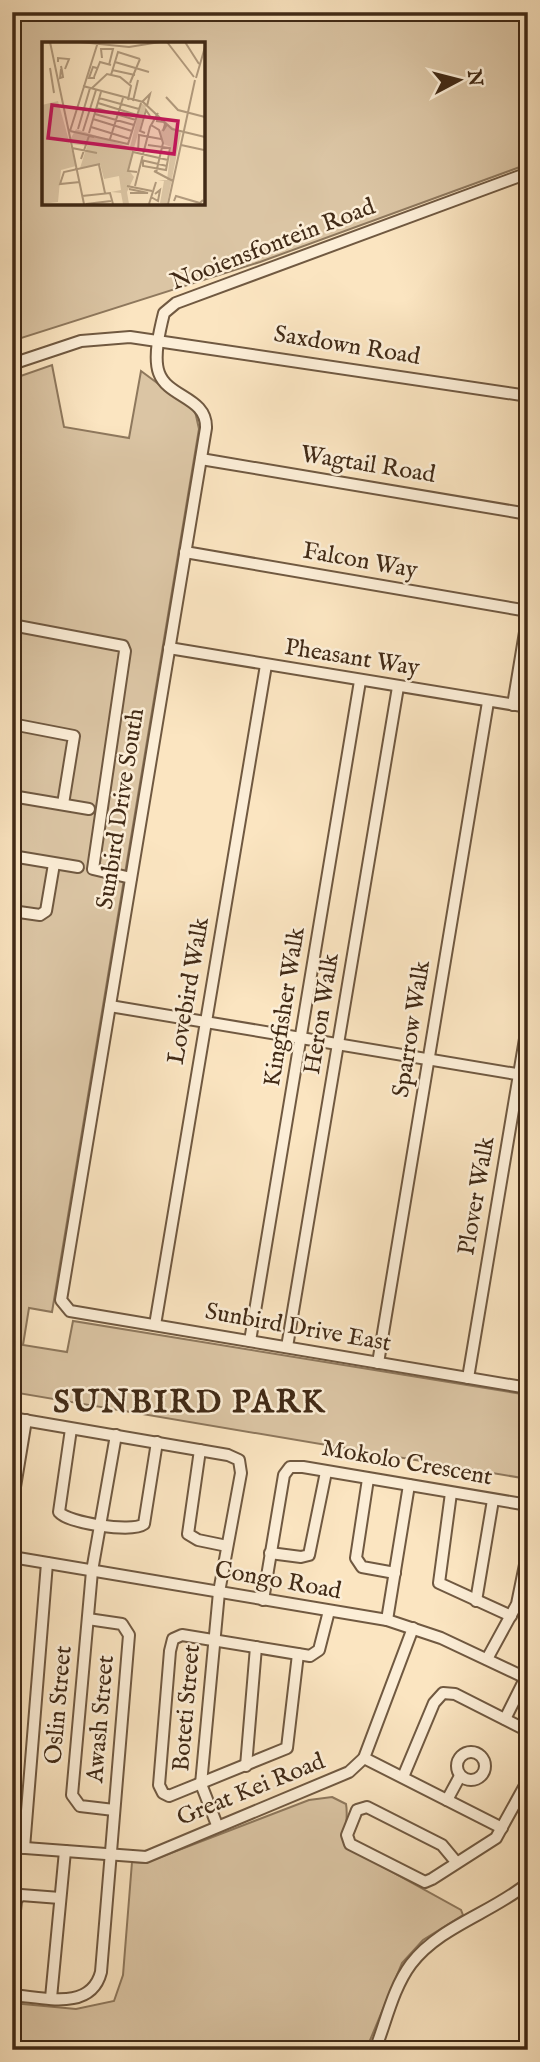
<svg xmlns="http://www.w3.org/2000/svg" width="540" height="2062" font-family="'IM FELL English',serif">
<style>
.green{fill:#dbc5a4;stroke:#8e785d;stroke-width:2;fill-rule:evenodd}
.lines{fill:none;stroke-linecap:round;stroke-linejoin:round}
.minor-casing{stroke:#705941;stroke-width:14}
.minor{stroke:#fceed7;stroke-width:10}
.labels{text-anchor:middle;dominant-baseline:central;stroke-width:5;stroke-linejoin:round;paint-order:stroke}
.street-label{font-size:24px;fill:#412a16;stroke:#fceed7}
.district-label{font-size:32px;font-weight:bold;letter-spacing:2px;fill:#412a16;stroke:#fceed7}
.inset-road{fill:none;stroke:#b19a7d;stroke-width:2}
.view{fill:#c2185b;fill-opacity:0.15;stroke:#c2185b;stroke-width:3.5}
.inset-edge{fill:none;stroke:#412a16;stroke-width:3.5}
</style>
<rect width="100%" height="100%" fill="#fbe5c1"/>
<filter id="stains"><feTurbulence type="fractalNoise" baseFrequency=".00286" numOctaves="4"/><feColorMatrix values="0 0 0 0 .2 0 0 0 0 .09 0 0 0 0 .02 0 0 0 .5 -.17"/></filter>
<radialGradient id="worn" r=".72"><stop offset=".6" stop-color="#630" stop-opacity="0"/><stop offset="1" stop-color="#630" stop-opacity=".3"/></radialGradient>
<!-- green -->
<g class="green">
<path d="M12,12H528V164L260,262L12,341ZM44,44H203V203H44Z"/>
<polygon points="52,365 64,427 129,438 141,371 195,411 199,429 52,1312 29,1308 23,1345 67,1352 73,1321 528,1395 528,1479 12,1392 12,379"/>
<path d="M332,1797L346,1804C349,1820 342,1832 349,1848L461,1910L463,1915L423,1940L402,1963L366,2050H12V2003L76,2009L114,2001L123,1975L132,1862L145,1863L309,1800Z"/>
</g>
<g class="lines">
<!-- minor casing -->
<g class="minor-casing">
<g id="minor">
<path d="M528,173L176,303L164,313C160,329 153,357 159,373C168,398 207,397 206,428L61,1300L70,1311L528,1388"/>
<polyline points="12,364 81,341 130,337 528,396"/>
<polyline points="201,459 528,514"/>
<polyline points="185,552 528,611"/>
<polyline points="12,625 123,646 125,651 93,869 131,878"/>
<polyline points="169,648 528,707"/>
<polyline points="513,705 528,614"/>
<polyline points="12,724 74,736 63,804"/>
<polyline points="12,745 16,725"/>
<polyline points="12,796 89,809"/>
<polyline points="12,856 78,867"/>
<polyline points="12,911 40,915 46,911 54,864"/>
<polyline points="110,1006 528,1076"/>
<polyline points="155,1325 266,665"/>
<polyline points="250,1341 360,681"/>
<polyline points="287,1347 398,687"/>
<polyline points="378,1363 488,702"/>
<polyline points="468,1378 528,1021"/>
<polyline points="12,1418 228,1455 239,1460 241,1473 219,1592 201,1784 217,1825"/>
<path d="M71,1429L59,1512C68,1523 132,1533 144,1524L157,1442"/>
<polyline points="200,1450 188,1534 198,1540 227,1546"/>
<polyline points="368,1479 356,1558 362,1567 395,1573"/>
<polyline points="451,1493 439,1583 511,1616"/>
<polyline points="12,1505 26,1420"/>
<polyline points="270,1553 301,1557 309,1555 326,1472"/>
<polyline points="12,1557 387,1620 441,1638 528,1679"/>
<polyline points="263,1600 284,1475 290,1467 303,1467 528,1505"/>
<polyline points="476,1601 493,1500"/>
<polyline points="387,1620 409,1485"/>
<polygon points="182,1635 298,1654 287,1748 169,1796 163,1793 159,1785 170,1651 173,1639"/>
<polyline points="298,1654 310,1656 319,1650 329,1611"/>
<polyline points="487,1659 517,1604 528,1550"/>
<polyline points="505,1719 528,1673"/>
<circle cx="471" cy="1766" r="14"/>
<polyline points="364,1758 502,1828"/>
<polyline points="246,1766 256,1647"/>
<polyline points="403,1777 434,1703 443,1693 455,1694 528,1731"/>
<polyline points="447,1800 460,1776"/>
<polyline points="114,1810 80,1806 72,1795 92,1571 116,1435"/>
<polyline points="12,1847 146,1857 349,1772 364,1758 413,1628"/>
<polyline points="24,1848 47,1563"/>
<polyline points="457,1863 442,1845 367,1807 357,1810 347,1835 350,1844 425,1882 432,1879 496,1838 528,1780"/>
<polyline points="12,1941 16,1900 21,1895 60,1898"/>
<path d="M12,1995C42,1997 91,2012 101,1972L129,1635L122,1624L88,1619"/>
<polyline points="51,1998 65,1851"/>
<path d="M375,2050C386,2022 393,1988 411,1964C440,1926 492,1913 528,1883"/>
</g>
</g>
<!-- minor -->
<use href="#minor" class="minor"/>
</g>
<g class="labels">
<!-- street labels -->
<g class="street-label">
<text transform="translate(273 245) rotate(-21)">Nooiensfontein Road</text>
<text transform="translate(347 346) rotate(9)">Saxdown Road</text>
<text transform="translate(368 465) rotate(9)">Wagtail Road</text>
<text transform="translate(360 561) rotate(10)">Falcon Way</text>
<text transform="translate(352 658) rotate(9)">Pheasant Way</text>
<text transform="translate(121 809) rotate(-81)">Sunbird Drive South</text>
<text transform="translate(189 991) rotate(-80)">Lovebird Walk</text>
<text transform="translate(285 1007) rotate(-81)">Kingfisher Walk</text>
<text transform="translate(322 1014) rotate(-81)">Heron Walk</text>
<text transform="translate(412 1029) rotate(-81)">Sparrow Walk</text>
<text transform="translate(477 1196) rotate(-80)">Plover Walk</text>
<text transform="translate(298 1328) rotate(10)">Sunbird Drive East</text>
<text transform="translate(407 1463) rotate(10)">Mokolo Crescent</text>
<text transform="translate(278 1581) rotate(10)">Congo Road</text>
<text transform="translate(59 1705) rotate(-85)">Oslin Street</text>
<text transform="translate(187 1708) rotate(-85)">Boteti Street</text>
<text transform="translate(101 1719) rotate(-85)">Awash Street</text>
<text transform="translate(251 1790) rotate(-22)">Great Kei Road</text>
</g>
<!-- district labels -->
<g class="district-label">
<text x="190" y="1403">SUNBIRD PARK</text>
</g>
</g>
<!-- overview -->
<g transform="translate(42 42)">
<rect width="163" height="163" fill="#fbe5c1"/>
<path d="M16,59L34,124L19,128L16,160L0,162V63ZM99,61L104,64L86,127L92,135L85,150L87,162H81L79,151L69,150L79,148L77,134L62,137L58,122L38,126L45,104L30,102L29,96L34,87L88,105ZM126,82L139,91L125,162L118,161L122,139L116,138H125L129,105L121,102L118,89Z" fill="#dbc5a4"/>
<path class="inset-road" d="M8,0L42,162M38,0L87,5L118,0M125,0L152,35M143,0L157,22M60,16L59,7H71L67,23M16,20V16L27,17L23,27M73,20L107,30M19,24L20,29L21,35L18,36L19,27M8,26L12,51M70,28L93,33M69,33L76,10L98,17M52,35L58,20L69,23M53,36H47L51,25L55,26M154,36L163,5M88,41L98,17M41,44L101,60L130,87L163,95M49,47L65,32L78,35L89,44L86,58M124,55L136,68L163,75M57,56L97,67M91,59L96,38M100,60L108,52L105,64M56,61L95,73M54,66L94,78M53,72L92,83M51,77L90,89M114,79L122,80L124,84L121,89L123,82M109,83L117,88L121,101L114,131M49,85L88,97M36,87L48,46M28,89L86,102L99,61M28,89L56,0M41,89L54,48M47,91L59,50M103,91L98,89L104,68L108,74M68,97L81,56M139,103L162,108M30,106L55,111M96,109L97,93L119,97M39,117L47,94L52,95M99,118L125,124M101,119V124L124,128L128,106L106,103M57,123L63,151M112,129L131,139M95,130L86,129L91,110L126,118M38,140L18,142L22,130L58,122M85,144L110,149M93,144L108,85L116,71M87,147L106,151H88M40,154L68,151L71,162M109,155L116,159L118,148L113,152M132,159L134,154L158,161L161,158M44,162L69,159M107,162L114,140M126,162L153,38"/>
<path class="view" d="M10,63L136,79L132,112L6,96Z"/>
<rect width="163" height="163" class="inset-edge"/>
</g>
<!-- margin -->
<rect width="540" height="2062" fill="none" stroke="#fbe5c1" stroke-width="42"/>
<rect x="14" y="14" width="512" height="2034" fill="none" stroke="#412a16" stroke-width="3.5"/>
<rect x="21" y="21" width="498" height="2020" fill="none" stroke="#412a16" stroke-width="2"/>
<!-- north arrow -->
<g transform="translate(459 80) rotate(83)" stroke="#fceed7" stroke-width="5" paint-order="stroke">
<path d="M0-5L12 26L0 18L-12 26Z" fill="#412a16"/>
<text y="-10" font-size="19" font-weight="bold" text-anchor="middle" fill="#412a16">N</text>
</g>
<rect width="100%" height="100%" filter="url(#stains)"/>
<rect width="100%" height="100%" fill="url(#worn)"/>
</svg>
